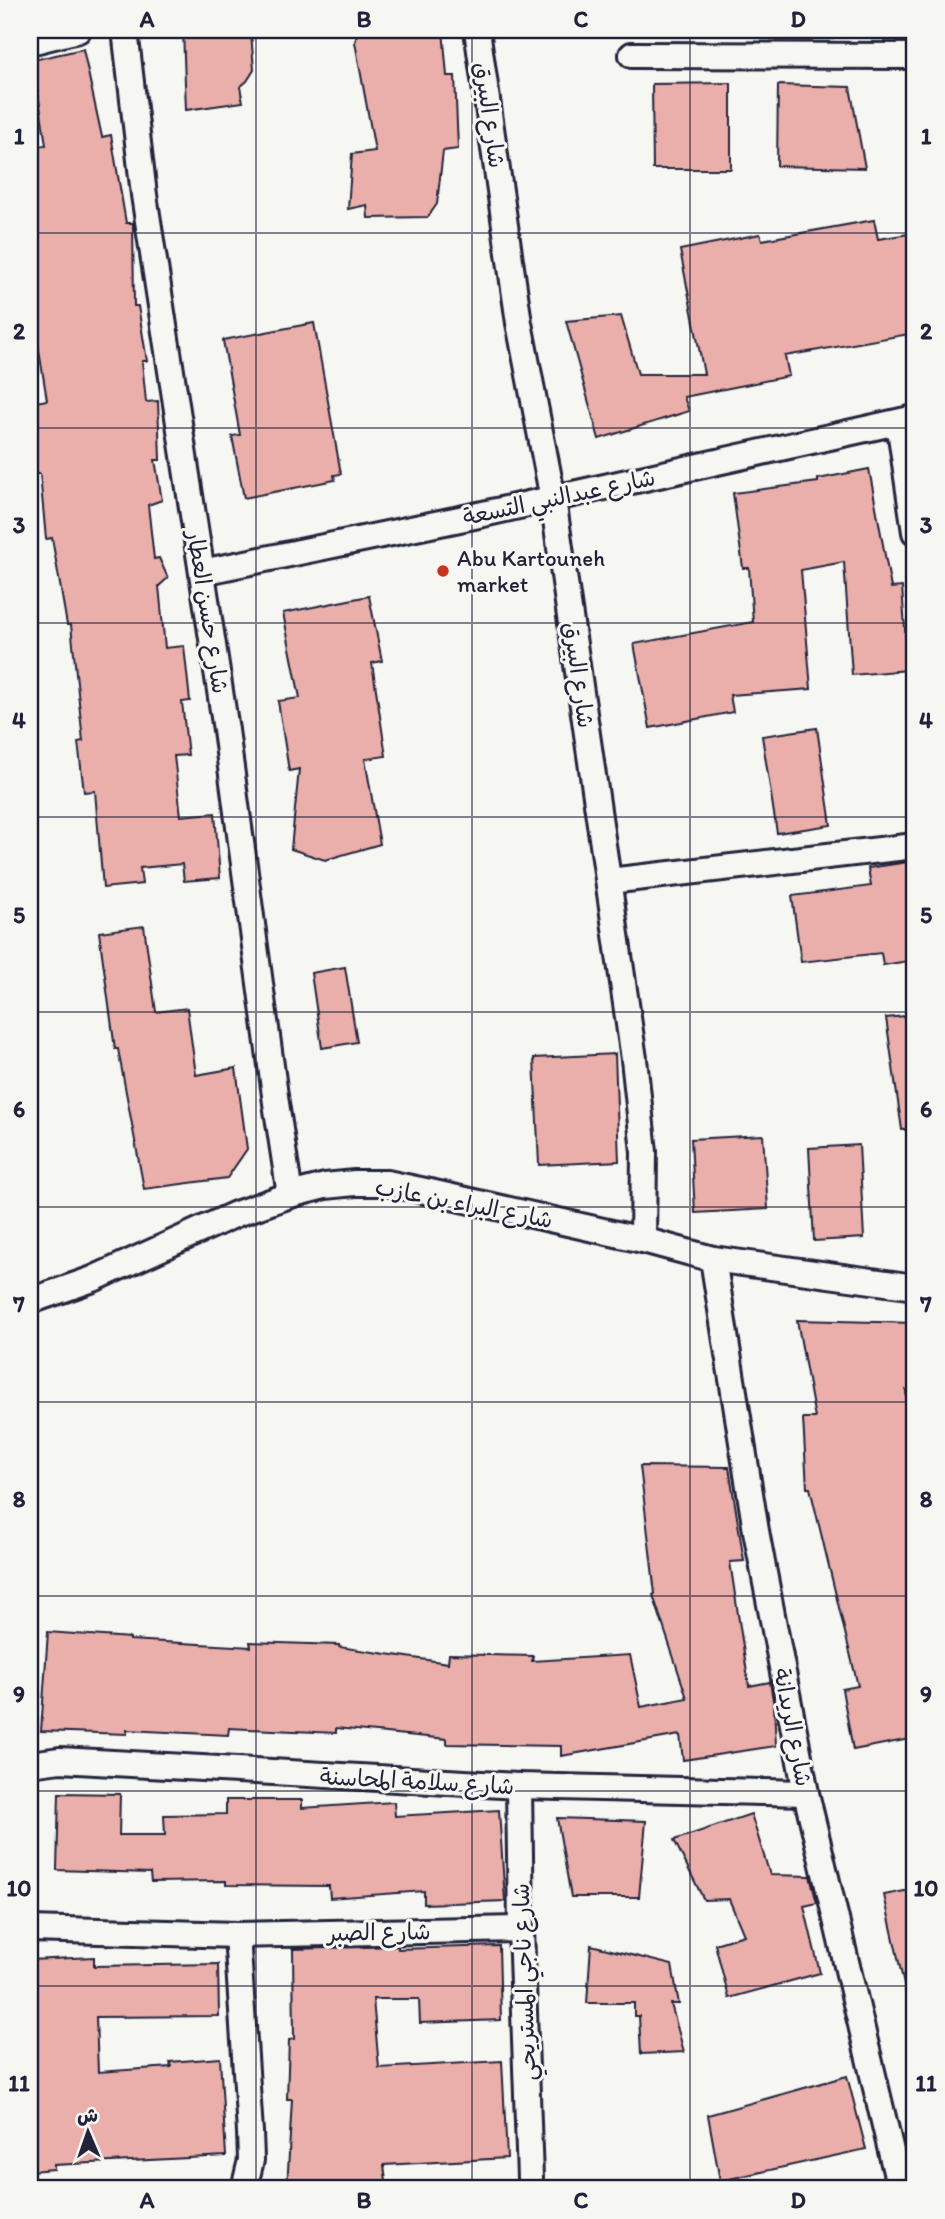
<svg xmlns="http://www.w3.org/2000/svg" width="945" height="2219" font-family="Itim,'Playpen Sans Arabic',sans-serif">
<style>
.building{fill:#eaafab;stroke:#22223b;stroke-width:2}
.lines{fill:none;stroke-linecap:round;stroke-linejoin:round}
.street-casing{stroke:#22223b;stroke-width:30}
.street{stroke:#f6f6f2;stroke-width:24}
.grid{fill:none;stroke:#22223b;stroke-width:2;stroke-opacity:0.55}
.poi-dot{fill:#c8321e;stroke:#f6f6f2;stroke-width:2.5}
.labels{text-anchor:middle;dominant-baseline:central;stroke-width:6;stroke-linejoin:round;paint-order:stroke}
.street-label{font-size:23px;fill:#22223b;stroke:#f6f6f2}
.poi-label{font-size:23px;fill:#22223b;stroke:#f6f6f2;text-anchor:start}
.neatline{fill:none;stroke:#22223b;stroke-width:2.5}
.grid-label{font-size:23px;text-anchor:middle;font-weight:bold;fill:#22223b}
</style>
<rect width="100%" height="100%" fill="#f6f6f2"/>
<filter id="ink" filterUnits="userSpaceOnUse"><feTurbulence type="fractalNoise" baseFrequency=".0143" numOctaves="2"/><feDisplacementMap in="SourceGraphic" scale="14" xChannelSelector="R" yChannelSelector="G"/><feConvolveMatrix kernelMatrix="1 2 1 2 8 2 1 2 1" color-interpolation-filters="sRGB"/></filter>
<g filter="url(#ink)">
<!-- building -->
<g class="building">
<polygon points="183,30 243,30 251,33 254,70 247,81 240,87 243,102 186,110"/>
<polygon points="358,30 443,30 447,76 455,76 458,149 443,151 437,204 428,217 368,218 367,205 348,209 352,154 375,151 355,42"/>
<polygon points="83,49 102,137 111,135 126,223 133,223 134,306 138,306 147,361 142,361 146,402 158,401 160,460 155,460 162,500 148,505 154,559 159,558 168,578 159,586 165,648 184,646 190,701 182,702 188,755 174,756 181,816 215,813 220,878 184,881 182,864 140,868 142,884 103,888 95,791 84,792 78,742 83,741 71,625 67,625 52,538 46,539 40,474 35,474 30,431 30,403 47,400 34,319 38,318 30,261 30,147 46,145 33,60"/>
<polygon points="731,83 731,169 653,169 652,84"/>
<polygon points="778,85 850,87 865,168 777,166"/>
<polygon points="874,220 878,239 915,233 915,333 785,356 789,376 684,397 689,411 599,439 566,321 621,316 638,374 704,374 680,250 760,234 762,240"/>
<polygon points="314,323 341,474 334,475 335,480 244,498 232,436 240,435 223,340"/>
<polygon points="869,469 891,588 902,587 908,670 852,675 844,562 801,570 811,689 730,695 733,712 650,728 634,644 753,622 749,568 743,568 733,493 818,482 818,479"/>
<polygon points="369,596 382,661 372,663 386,756 365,759 380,844 325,860 291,849 299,769 289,771 278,701 300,698 283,613"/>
<polygon points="817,728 831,825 777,833 762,736"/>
<polygon points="915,861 915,960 883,965 881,953 801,962 792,896 871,886 868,868"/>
<polygon points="144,926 156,1012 187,1008 196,1075 236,1068 247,1149 227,1178 144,1189 118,1049 115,1049 99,932"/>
<polygon points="345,967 357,1042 322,1048 311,973"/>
<polygon points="915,1015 915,1129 902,1130 886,1018"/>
<polygon points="615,1054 619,1161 539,1165 534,1058"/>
<polygon points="763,1135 768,1209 695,1213 691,1139"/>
<polygon points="859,1145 864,1238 814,1241 809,1148"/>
<polygon points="797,1320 915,1323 915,1391 906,1390 915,1509 915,1738 853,1750 842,1689 858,1686 810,1488 807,1488 803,1418 815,1418"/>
<polygon points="640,1466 729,1467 744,1561 730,1562 749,1686 770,1682 774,1706 776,1746 683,1760 680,1735 561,1756 561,1746 447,1744 447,1739 336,1728 336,1733 229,1728 228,1735 127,1730 127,1734 41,1731 48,1632 130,1638 130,1640 251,1647 250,1642 339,1645 339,1647 448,1663 449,1654 533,1656 532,1661 630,1655 641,1707 687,1698 653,1595 655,1594"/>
<polygon points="59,1793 120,1794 119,1835 165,1835 164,1815 226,1814 226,1800 302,1800 302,1808 394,1802 395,1816 499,1810 505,1901 424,1904 424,1891 330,1898 329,1886 226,1885 226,1881 151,1882 150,1873 57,1870"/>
<polygon points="751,1814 770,1875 810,1876 817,1903 804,1906 820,1973 729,1998 715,1944 744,1935 729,1899 704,1900 674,1840"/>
<polygon points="557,1818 646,1821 639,1897 571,1897"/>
<polygon points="915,1889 915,1993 906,1994 884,1895"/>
<polygon points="591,1945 672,1965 679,2004 671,2004 684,2052 641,2054 639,2016 634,2016 634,2003 587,2003"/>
<polygon points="398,1946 398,1949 499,1946 501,2020 420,2023 419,1999 373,1999 379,2068 502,2061 507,2158 384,2165 387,2189 287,2189 292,2099 287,2099 289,2040 294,2039 293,1949"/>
<polygon points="94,1957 94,1966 218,1964 219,2016 96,2017 98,2072 171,2067 170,2062 220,2058 226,2156 54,2165 54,2169 30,2171 30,1960"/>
<polygon points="847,2076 866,2149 720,2181 708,2115"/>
</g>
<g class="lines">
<!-- street casing -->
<g class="street-casing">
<g id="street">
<polyline points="125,30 144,195 226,730 276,1103 290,1195"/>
<polyline points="477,30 519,323 553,499 634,1059 644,1152 643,1240"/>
<polyline points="30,42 78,30"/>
<polyline points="632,55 915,56"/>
<polyline points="899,422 915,532"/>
<polyline points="202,572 474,516 915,418"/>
<polyline points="609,881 915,846"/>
<polyline points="713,1259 756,1531 806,1793 900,2189"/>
<polyline points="30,1301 93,1279 236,1214 290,1195 325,1186 355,1183 387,1183 430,1192 643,1240 713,1259 915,1287"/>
<polyline points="30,1764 60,1760 519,1786 806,1793"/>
<polyline points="519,1786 521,1929 530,2178"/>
<polyline points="30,1929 237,1935 521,1929"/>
<polyline points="237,1935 250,2132 251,2160 244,2189"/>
</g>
</g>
<!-- street -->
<use href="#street" class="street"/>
</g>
</g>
<!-- grid -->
<path class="grid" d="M256,30V2189M472,30V2189M690,30V2189M30,233H915M30,428H915M30,623H915M30,817H915M30,1012H915M30,1207H915M30,1402H915M30,1596H915M30,1791H915M30,1986H915"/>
<!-- markers -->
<circle class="poi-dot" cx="443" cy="571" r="7"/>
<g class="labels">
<!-- street labels -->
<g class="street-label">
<text transform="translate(490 115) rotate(82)">شارع البيرق</text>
<text transform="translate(559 497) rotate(-12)">شارع عبدالنبي التسعة</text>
<text transform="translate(208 612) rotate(81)">شارع حسن العطار</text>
<text transform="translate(579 675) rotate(82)">شارع البيرق</text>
<text transform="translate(464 1203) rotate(11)">شارع البراء بن عازب</text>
<text transform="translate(793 1727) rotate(79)">شارع الريدانة</text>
<text transform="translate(417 1781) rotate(3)">شارع سلامة المحاسنة</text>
<text transform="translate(379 1932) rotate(-1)">شارع الصبر</text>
<text transform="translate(524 1982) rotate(-92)">شارع ناجي المستريحي</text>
</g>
<!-- poi labels -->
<g class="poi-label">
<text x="457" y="558">Abu Kartouneh<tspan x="457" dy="26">market</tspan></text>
</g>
</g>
<!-- margin -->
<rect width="945" height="2219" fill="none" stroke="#f6f6f2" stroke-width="77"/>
<!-- north arrow -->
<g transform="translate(88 2132) rotate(358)" stroke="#f6f6f2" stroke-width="5" paint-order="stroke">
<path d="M0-5L12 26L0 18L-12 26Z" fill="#22223b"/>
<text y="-10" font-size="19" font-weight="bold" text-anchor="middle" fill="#22223b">ش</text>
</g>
<rect x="38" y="38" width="868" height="2142" class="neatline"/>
<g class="grid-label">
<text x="147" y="27">A</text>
<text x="364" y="27">B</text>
<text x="581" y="27">C</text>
<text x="798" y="27">D</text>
<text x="19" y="144">1</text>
<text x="926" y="144">1</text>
<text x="19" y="339">2</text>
<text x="926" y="339">2</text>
<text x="19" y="533">3</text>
<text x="926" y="533">3</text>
<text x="19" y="728">4</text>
<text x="926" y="728">4</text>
<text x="19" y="923">5</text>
<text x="926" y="923">5</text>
<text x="19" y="1117">6</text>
<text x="926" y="1117">6</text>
<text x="19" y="1312">7</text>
<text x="926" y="1312">7</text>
<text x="19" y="1507">8</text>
<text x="926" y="1507">8</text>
<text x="19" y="1702">9</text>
<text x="926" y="1702">9</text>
<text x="19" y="1896">10</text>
<text x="926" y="1896">10</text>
<text x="19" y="2091">11</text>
<text x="926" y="2091">11</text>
<text x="147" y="2208">A</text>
<text x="364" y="2208">B</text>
<text x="581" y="2208">C</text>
<text x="798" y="2208">D</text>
</g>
</svg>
